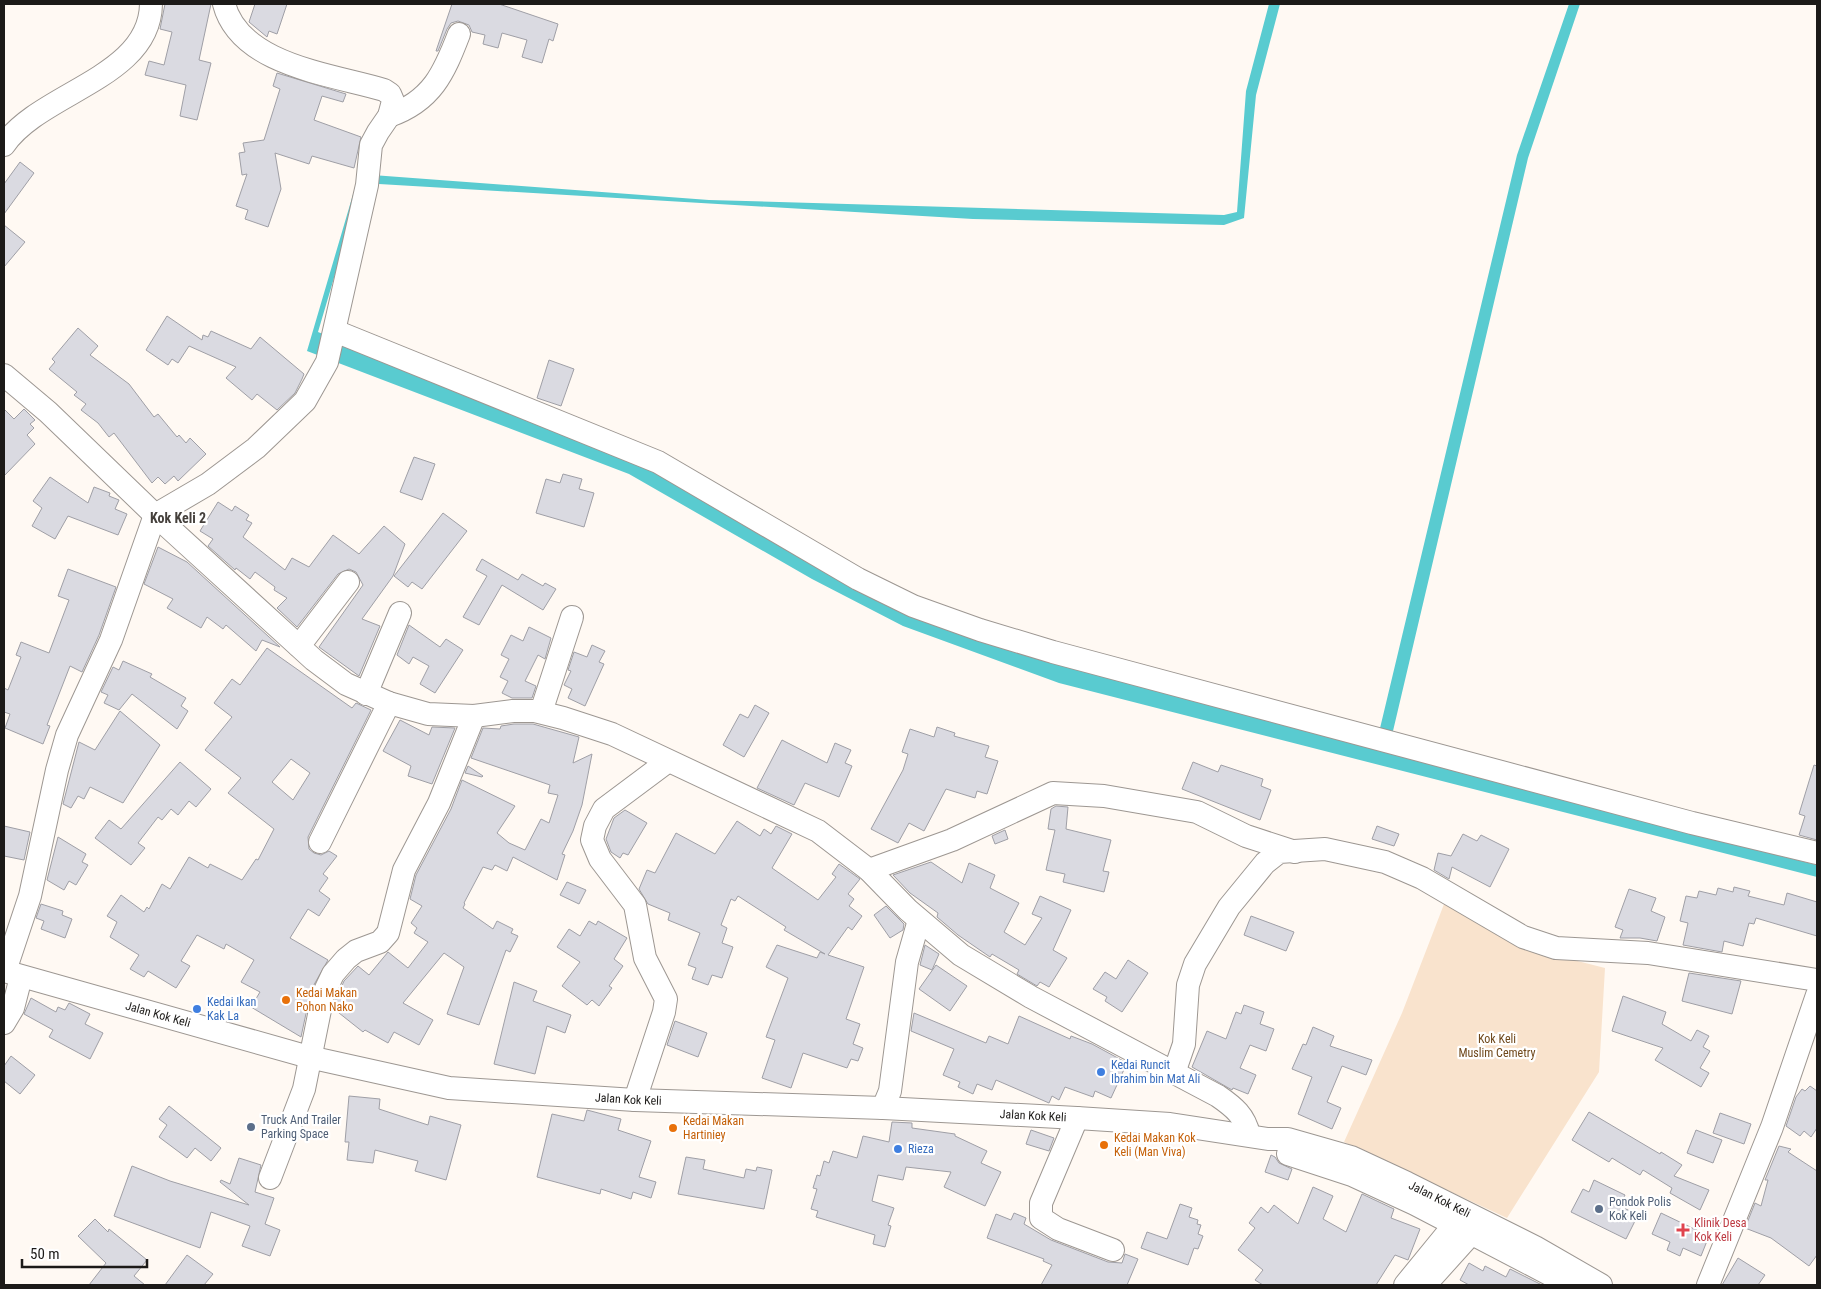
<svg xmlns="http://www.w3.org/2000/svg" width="1821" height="1289" font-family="'Roboto Condensed',sans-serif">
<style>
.green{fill:#f9e3cd}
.water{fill:#59cbd0}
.building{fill:#dadae1;stroke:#9f9fa6;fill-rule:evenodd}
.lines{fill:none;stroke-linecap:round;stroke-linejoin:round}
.minor-casing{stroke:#9d9792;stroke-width:24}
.minor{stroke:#fff;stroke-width:22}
.food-dot{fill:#e8710a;stroke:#fff;stroke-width:2}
.shop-dot{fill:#3f7fe0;stroke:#fff;stroke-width:2}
.service-dot{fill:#5c6f8a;stroke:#fff;stroke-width:2}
.health-dot{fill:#e0444e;stroke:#fff;stroke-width:2}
.labels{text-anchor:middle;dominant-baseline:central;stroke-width:4.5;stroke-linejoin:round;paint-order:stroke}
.food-label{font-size:12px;fill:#c56008;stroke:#fff;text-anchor:start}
.shop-label{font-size:12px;fill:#366cbe;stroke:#fff;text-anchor:start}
.street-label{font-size:12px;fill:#1c1a18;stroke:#fff}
.park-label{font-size:12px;fill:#6f481b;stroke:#fff}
.service-label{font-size:12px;fill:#4e5e75;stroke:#fff;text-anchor:start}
.health-label{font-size:12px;fill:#be3a42;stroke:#fff;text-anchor:start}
.neighbourhood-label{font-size:14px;font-weight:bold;fill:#45403c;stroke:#fff}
</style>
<rect width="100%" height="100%" fill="#fff9f3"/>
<!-- green -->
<polygon class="green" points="1446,899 1530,949 1605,968 1599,1072 1507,1218 1344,1142 1402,1013"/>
<!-- water -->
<polygon class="water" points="1269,4 1280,4 1256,95 1244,218 1224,225 973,219 362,183 318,332 653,463 903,610 1376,745 1517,155 1569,4 1580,4 1528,158 1389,748 1688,833 1817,865 1817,877 1059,683 903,626 812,579 629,474 307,351 359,174 709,200 1224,215 1237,212 1246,91"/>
<!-- building -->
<g class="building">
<polygon points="165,4 211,4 199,60 211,63 197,120 180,116 186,85 145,75 149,61 164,65 172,32 160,29"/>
<polygon points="255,4 287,4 277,34 269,31 267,37 249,22"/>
<polygon points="452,4 499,4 558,24 553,41 549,39 542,63 522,57 527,40 502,33 498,48 483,44 485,35 472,32 469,25 458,21 451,23 447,29 438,51 436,51"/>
<polygon points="277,73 346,94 343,102 322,96 314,120 361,137 354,168 312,156 309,164 275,153 281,189 268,227 245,219 248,210 236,206 247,174 242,175 239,153 245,152 243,143 264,140 280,89 273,86"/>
<polygon points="20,162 34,173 4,214 4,184"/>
<polygon points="4,225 25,242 4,267"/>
<polygon points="167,316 202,340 203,335 208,337 211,331 251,349 260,337 304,374 302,379 295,393 277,410 257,394 252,400 226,378 236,367 189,346 178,363 172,359 168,365 146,350"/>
<polygon points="78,328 98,346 90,355 129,384 154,417 158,414 177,437 179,435 186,443 190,438 206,454 178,481 174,476 165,484 158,477 152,483 114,433 109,437 98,423 81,410 86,404 74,395 77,392 49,369 55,362 52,359"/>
<polygon points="549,360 574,369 561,406 537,398"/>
<polygon points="4,409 14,419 24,409 35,420 30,424 34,428 27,435 35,444 4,476"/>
<polygon points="414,457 435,464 422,500 400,492"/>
<polygon points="563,474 582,479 579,489 594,493 584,527 536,513 546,479 560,483"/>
<polygon points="50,477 88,503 94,487 110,493 109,496 119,500 115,509 127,514 118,535 68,516 55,539 32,526 42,508 33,501"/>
<polygon points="218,502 232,511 235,506 249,515 246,520 252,523 243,537 285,570 292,558 309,567 333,535 359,554 384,526 405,544 393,576 362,619 380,626 359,676 319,647 363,585 356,572 349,569 338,574 297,627 277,608 287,598 274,590 275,587 255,572 250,579 236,568 235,570 208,546 213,539 200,531"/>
<polygon points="443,513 467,531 422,589 412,582 408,587 394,576"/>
<polygon points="158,547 187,562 280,647 262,640 256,651 226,625 223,629 207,617 201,628 167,608 173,599 144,584"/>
<polygon points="482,559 518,580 522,574 543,586 545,583 556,589 543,610 502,585 479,625 463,617 487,576 476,570"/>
<polygon points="68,569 116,587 99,635 82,672 70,666 47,725 50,726 43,744 5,728 10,714 4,712 4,688 8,690 21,657 16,655 21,642 49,653 69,600 58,596"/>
<polygon points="409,625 440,647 446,639 463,650 435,693 420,684 429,666 413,657 409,664 397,655"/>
<polygon points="529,627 551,638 545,659 538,655 525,681 536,686 532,698 512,698 502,693 508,681 500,677 509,659 501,655 511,635 523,641"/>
<polygon points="592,645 605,651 599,662 604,664 585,706 568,698 572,689 564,685 571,671 568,670 574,652 587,657"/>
<path d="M267,648L352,708L356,703L371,710L308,837L309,849L314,853L321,855L329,851L337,856L323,874L328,878L319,891L330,899L319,916L308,909L290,938L328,960L311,990L301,1037L251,1007L260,992L241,982L254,960L226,944L224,949L197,935L181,961L190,966L176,988L148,971L144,977L130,969L139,955L110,937L117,922L107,916L121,895L144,912L147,907L149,909L162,884L170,889L189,857L208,868L210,864L242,880L256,859L258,860L274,829L228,793L241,778L205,750L232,717L214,703L232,679L240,685ZM291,759L310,773L293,800L272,782Z"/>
<polygon points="123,661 152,674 150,677 186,698 181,706 188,711 177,729 132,694 119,710 104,703 108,695 101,692 113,667 119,670"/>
<polygon points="755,705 769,713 744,757 723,745 740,714 748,718"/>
<polygon points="120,711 160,745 123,803 90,787 84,799 78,796 71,808 63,804 79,742 95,750"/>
<polygon points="400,720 429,735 432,727 455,728 432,784 408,776 411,766 383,751"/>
<polygon points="514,724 533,724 579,737 573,763 592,754 582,805 573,831 562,854 565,855 557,880 513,857 507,871 495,865 492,870 483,867 464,903 465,904 463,908 493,929 497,921 513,929 511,933 518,936 510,952 506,950 479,1025 447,1014 464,967 444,953 403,1003 433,1020 419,1045 394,1032 388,1043 365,1030 363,1032 334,1009 336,999 344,981 358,966 369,975 388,952 408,968 428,942 414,933 417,928 411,923 422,906 410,899 416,875 451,809 462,780 515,806 497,833 509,843 525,850 541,819 549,823 558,795 548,793 550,785 471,758 483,728 500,729 501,726"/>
<polygon points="937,727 955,733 954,736 989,746 985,757 998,761 987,794 977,791 975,798 946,789 924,831 909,823 898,843 871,829 903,770 908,754 902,752 910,729 934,737"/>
<polygon points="782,740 827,763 835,743 851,750 845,763 852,766 839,797 805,783 794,805 757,788"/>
<polygon points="180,762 211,789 196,807 189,801 178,815 171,809 162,820 158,817 138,843 145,848 131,865 95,838 109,820 121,829"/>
<polygon points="1193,762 1218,772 1221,765 1263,779 1261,786 1271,790 1260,820 1182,789"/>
<polygon points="1814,765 1817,766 1817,840 1799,835 1805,816 1799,814"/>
<polygon points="468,766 483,776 482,777 465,773"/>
<polygon points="1056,806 1068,807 1066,829 1111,840 1103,871 1109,872 1104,892 1063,882 1065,874 1046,870 1055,830 1048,829 1051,809"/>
<polygon points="625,810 647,823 628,855 623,853 620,858 611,852 606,839 614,818"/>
<polygon points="737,821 760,836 764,829 771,834 776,826 792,834 772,868 818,900 836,877 832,874 839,864 860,879 848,894 854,899 849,906 862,916 852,930 848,927 828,955 864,967 846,1019 860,1024 853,1044 863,1048 858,1061 851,1059 847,1068 803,1053 791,1088 762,1078 775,1040 766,1037 788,978 766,967 777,945 817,958 820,952 825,954 784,930 786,927 738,896 735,901 731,899 721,925 727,928 722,943 733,947 722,978 712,975 708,985 692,979 696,968 688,965 700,933 668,920 670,913 648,904 639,889 647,870 655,873 676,833 715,854"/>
<polygon points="4,826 30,832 24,860 4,856"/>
<polygon points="1377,826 1399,834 1394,846 1372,839"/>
<polygon points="1005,830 1008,839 995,844 992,836"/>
<polygon points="1463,834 1477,841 1481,835 1509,849 1490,887 1452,867 1449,879 1434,870 1438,853 1451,856"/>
<polygon points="58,837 86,854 82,862 88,865 76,885 69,881 64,890 47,880"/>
<polygon points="931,862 962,883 969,863 995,875 990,888 1019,903 1004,932 1025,945 1042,918 1032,914 1040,896 1071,910 1053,950 1067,958 1049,987 1040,982 1037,986 1017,974 1019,970 992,954 990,957 958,935 937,917 938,913 910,893 893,875"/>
<polygon points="567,882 586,890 579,904 560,895"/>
<polygon points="1734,887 1750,891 1748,896 1784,905 1787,893 1817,902 1817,936 1756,918 1754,924 1749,923 1743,946 1724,941 1722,952 1683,945 1688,923 1680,921 1686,896 1697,898 1699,891 1716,895 1718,888 1733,892"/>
<polygon points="1629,889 1656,898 1651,911 1665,917 1657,941 1640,938 1620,938 1623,930 1615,927"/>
<polygon points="41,904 63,911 62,915 72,919 65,938 41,929 44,921 36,918"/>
<polygon points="886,906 904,924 903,930 890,938 874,915"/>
<polygon points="1251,916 1294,932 1286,951 1244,935"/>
<polygon points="589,921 596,925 598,921 627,938 614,959 623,966 609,986 612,988 599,1006 592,1000 587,1005 562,986 580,962 557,947 569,929 580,936"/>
<polygon points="925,945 939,954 932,970 920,965"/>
<polygon points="1128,960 1148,973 1122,1012 1105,1001 1107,997 1093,989 1105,972 1116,979"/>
<polygon points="936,965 967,986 950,1011 919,989"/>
<polygon points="1689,973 1741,981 1732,1014 1682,1001"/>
<polygon points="514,982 537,991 533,1001 571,1015 565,1033 547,1026 535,1074 494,1064"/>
<polygon points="1623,996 1666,1012 1662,1024 1691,1041 1697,1030 1709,1036 1703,1047 1710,1051 1700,1068 1709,1073 1701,1087 1655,1060 1663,1048 1612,1031"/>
<polygon points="31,998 56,1012 58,1007 65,1010 69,1003 90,1014 85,1024 103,1033 90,1059 49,1037 53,1030 24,1014"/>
<polygon points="1244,1005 1264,1012 1260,1024 1274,1029 1266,1051 1250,1045 1240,1068 1256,1075 1248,1094 1233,1088 1232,1090 1192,1067 1207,1031 1226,1039 1236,1012 1241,1014"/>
<polygon points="914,1013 986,1043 989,1036 1008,1044 1019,1016 1070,1039 1071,1036 1092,1044 1127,1063 1111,1098 1095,1091 1093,1097 1065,1087 1059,1100 1052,1096 1049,1103 996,1080 992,1090 977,1084 973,1094 958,1087 960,1082 943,1075 954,1049 911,1031"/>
<polygon points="675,1021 707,1033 698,1057 667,1045"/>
<polygon points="1313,1027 1334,1036 1330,1046 1372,1060 1366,1075 1342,1066 1327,1102 1341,1108 1332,1129 1298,1114 1312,1077 1292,1069 1303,1044 1306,1045"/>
<polygon points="11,1056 35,1075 20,1094 4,1081 4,1066"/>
<polygon points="1810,1086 1817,1091 1817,1128 1811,1137 1804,1131 1800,1136 1786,1126 1796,1097 1802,1089 1805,1091"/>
<polygon points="349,1096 380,1099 379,1109 428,1125 430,1116 461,1125 446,1180 415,1171 418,1161 375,1150 373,1163 347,1160 349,1142 345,1142"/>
<polygon points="169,1106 221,1148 211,1161 195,1148 187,1158 159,1137 167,1125 159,1119"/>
<polygon points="587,1110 621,1119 618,1130 651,1141 639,1177 656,1182 651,1198 633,1192 631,1199 601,1189 600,1194 537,1177 552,1114 584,1121"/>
<polygon points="1589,1112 1660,1154 1661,1152 1682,1165 1674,1176 1709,1190 1700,1210 1670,1193 1672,1188 1643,1170 1640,1175 1612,1158 1609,1162 1572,1140"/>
<polygon points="1720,1113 1751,1124 1744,1144 1713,1133"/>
<polygon points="892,1122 912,1123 912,1128 955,1134 955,1136 987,1151 981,1163 1001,1172 985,1206 944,1187 951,1172 906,1167 903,1180 878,1175 872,1201 894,1208 888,1225 891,1226 885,1247 873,1244 875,1235 816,1217 818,1211 811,1209 817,1189 813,1188 817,1175 820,1176 824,1161 829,1163 833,1151 857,1158 863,1136 889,1142"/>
<polygon points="1031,1130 1054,1138 1049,1151 1026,1144"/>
<polygon points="1696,1130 1722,1140 1713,1163 1687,1153"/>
<polygon points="1779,1146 1791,1149 1788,1152 1817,1171 1817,1255 1809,1266 1771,1238 1745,1228 1755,1203 1761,1206 1768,1180 1765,1180"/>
<polygon points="1271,1155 1275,1157 1279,1163 1292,1169 1288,1180 1265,1172"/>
<polygon points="686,1157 705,1160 703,1169 744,1178 746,1169 756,1171 757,1167 772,1170 764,1209 678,1194"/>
<polygon points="239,1158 261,1165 255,1192 274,1198 265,1224 280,1230 270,1256 242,1246 250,1226 211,1212 200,1248 114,1216 132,1166 170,1181 249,1205 220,1182 221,1180 230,1184"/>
<polygon points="1594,1180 1625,1195 1620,1206 1638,1215 1626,1239 1571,1212 1583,1189 1589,1192"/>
<polygon points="1313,1187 1333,1196 1323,1219 1346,1232 1362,1194 1394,1209 1391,1218 1420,1229 1408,1260 1395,1255 1376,1285 1263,1285 1255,1280 1263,1270 1238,1250 1255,1228 1249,1223 1261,1207 1268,1213 1274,1205 1298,1224"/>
<polygon points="1180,1204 1192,1208 1189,1217 1198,1220 1197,1224 1201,1225 1198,1234 1203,1236 1198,1249 1194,1248 1188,1265 1141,1248 1147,1232 1167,1239"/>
<polygon points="1014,1213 1026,1218 1024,1224 1051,1240 1108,1262 1122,1263 1125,1254 1138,1259 1127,1285 1041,1285 1052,1265 1043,1261 1044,1259 987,1238 996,1214 1011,1220"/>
<polygon points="1661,1213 1709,1236 1701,1256 1683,1248 1680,1256 1667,1250 1670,1242 1652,1234"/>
<polygon points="95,1219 108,1232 109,1229 147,1260 134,1276 145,1285 89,1285 106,1263 78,1236"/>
<polygon points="187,1255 213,1274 204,1285 165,1285"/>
<polygon points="1738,1258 1765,1275 1758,1285 1722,1285"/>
<polygon points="1469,1263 1483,1271 1485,1266 1506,1277 1510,1269 1542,1285 1469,1285 1460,1280"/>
</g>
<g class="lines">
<!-- minor casing -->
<g class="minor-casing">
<g id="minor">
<path d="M389,116C432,101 444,73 459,34"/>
<path d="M4,145C40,92 150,78 151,4"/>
<polyline points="335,331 658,462 858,579 913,606 980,630 1053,652 1692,823 1817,853"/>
<path d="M4,375L48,412L155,515L314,660L346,684L389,703L428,714L474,716L513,711H535L563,718L612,734L818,831L869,870L908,910L961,955L1031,997L1218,1096C1234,1107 1245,1116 1249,1135"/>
<polyline points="299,646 348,582"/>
<polyline points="366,694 400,613"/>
<polyline points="541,712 572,617"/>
<polyline points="320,842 389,703"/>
<polyline points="869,870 952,840 1053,793 1104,796 1197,812 1246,836 1295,852"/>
<path id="s1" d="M4,971L309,1057L449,1088L635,1100L883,1108L1077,1118L1170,1124L1268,1139H1288L1351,1157L1407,1183L1535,1247L1601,1285"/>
<path d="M5,971L30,896L57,770L67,735L111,640L155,515L208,484L256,448L305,401L327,362L367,185L371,145L378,132L389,116L393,101L390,94L384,90C330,74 240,65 224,4"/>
<polyline points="4,1023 13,1008 21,977"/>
<polyline points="1174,1073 1184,1044 1188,985 1195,964 1229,907 1265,863 1279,852 1325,849 1385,862 1422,878 1523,937 1556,948 1648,953 1817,980"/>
<polyline points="635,1100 664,1012 666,999 645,958 635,905 600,859 592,840 595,826 604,809 667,762"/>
<polyline points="883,1108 890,1091 907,962 919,920"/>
<polyline points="1077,1118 1041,1203 1041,1218 1058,1229 1113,1250"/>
<polyline points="1288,1154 1352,1175 1415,1204 1570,1285"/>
<polyline points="270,1178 304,1089 323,995 333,974 346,959 356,951 380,942 388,933 404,870 439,803 474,716"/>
<polyline points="1405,1285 1454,1225 1469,1225"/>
<polyline points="1425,1285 1471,1234 1463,1222"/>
<polyline points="1708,1285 1772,1127 1817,995"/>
</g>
</g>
<!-- minor -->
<use href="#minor" class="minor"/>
</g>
<!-- markers -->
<g class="food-dot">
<circle cx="286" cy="1000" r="5"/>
<circle cx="673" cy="1128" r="5"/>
<circle cx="1104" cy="1145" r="5"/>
</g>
<g class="shop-dot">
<circle cx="197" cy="1009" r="5"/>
<circle cx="1101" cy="1072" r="5"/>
<circle cx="898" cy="1149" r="5"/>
</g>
<g class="service-dot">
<circle cx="251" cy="1127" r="5"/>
<circle cx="1599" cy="1209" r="5"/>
</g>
<path class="health-dot" d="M1680.5 1222.5h5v5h5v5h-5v5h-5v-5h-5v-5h5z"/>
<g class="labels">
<!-- food labels -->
<g class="food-label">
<text x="296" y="993">Kedai Makan<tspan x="296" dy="14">Pohon Nako</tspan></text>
<text x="683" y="1121">Kedai Makan<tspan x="683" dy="14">Hartiniey</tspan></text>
<text x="1114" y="1138">Kedai Makan Kok<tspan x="1114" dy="14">Keli (Man Viva)</tspan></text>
</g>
<!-- shop labels -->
<g class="shop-label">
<text x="207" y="1002">Kedai Ikan<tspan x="207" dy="14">Kak La</tspan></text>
<text x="1111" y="1065">Kedai Runcit<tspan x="1111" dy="14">Ibrahim bin Mat Ali</tspan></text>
<text x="908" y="1149">Rieza</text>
</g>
<!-- street labels -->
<g class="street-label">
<text stroke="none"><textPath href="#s1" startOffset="160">Jalan Kok Keli</textPath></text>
<text stroke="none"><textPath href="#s1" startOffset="640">Jalan Kok Keli</textPath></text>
<text stroke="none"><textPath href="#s1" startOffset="1045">Jalan Kok Keli</textPath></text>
<text stroke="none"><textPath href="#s1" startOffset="1465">Jalan Kok Keli</textPath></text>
</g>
<!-- park labels -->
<g class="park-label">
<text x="1497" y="1039">Kok Keli<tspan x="1497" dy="14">Muslim Cemetry</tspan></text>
</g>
<!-- service labels -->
<g class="service-label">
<text x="261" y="1120">Truck And Trailer<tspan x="261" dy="14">Parking Space</tspan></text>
<text x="1609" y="1202">Pondok Polis<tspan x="1609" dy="14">Kok Keli</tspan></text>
</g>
<!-- health labels -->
<g class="health-label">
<text x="1694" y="1223">Klinik Desa<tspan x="1694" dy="14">Kok Keli</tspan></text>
</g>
<!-- neighbourhood labels -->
<g class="neighbourhood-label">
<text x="178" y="518">Kok Keli 2</text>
</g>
</g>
<!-- border -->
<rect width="1821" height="1289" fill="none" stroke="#1c1a18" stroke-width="10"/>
<!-- scale -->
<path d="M22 1259v8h125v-8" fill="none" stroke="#1c1a18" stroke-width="2.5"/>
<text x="30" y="1259" font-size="15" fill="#1c1a18" stroke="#ffffff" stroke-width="4" paint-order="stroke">50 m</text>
</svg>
